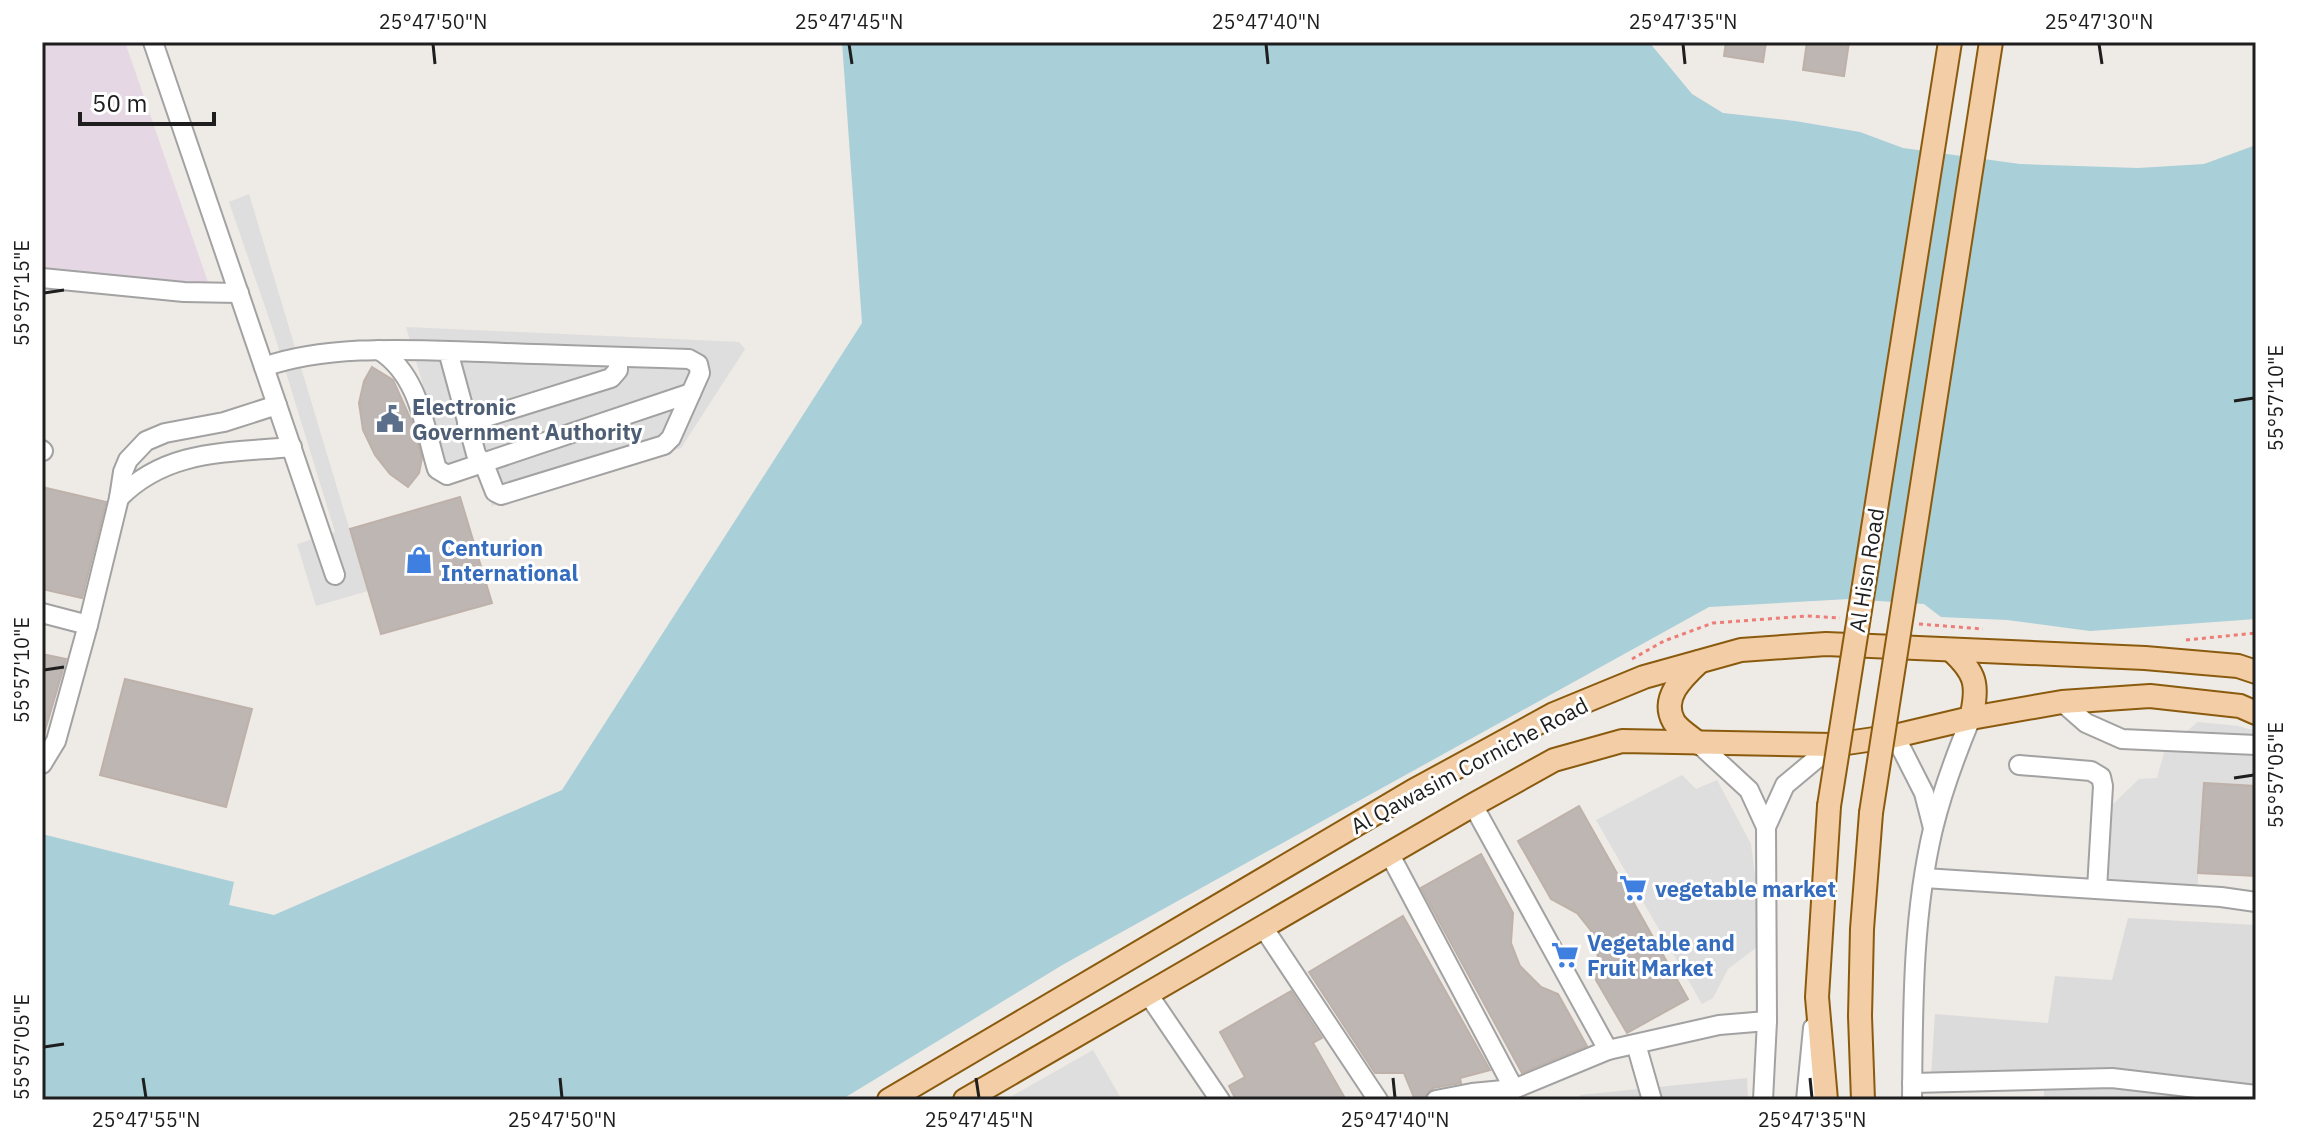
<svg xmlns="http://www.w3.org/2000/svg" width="2298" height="1142" font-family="'IBM Plex Sans',sans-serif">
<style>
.residential{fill:#dcdbdb}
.industrial{fill:#e6d7e4}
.parking{fill:#dedede}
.water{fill:#a9cfd8}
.building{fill:#beb6b2;stroke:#beb1a9;stroke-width:2}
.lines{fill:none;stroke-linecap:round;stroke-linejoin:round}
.minor-casing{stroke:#a2a2a2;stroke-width:22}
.major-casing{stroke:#8a5b0e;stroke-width:26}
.path{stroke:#ed7d77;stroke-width:3;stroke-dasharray:4 4;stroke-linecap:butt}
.minor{stroke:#fff;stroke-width:18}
.major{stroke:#f3cda5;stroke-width:22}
.major-bridge-casing{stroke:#8a5b0e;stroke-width:26;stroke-linecap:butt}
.major-bridge{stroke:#f3cda5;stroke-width:22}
.ticks{fill:none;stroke:#1e1e1e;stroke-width:3}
.labels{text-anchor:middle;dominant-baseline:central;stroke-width:6;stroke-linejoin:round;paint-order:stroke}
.service-label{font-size:22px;font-weight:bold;fill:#4e5e75;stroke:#fff;text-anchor:start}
.shop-label{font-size:22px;font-weight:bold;fill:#366cbe;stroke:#fff;text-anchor:start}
.street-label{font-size:22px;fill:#1e1e1e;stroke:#fff}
.neatline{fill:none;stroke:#1e1e1e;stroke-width:3}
.ticks-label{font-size:20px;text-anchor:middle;fill:#1e1e1e}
</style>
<rect width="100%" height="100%" fill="#eeeae5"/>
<!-- residential -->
<g class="residential">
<polygon points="2128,918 2256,925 2256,1100 2044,1100 2044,1086 1931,1077 1935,1014 2048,1023 2055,976 2112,980"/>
<polygon points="1747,1078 1748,1100 1579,1100 1580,1095"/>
</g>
<!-- industrial -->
<polygon class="industrial" points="42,42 125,42 210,288 42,269"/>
<!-- parking -->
<g class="parking">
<polygon points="249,194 368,591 316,606 297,544 335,532 272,327 229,202"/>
<polygon points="406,327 739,342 745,349 681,448 492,506 483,475 452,483"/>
<polygon points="2198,722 2238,726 2256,731 2256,786 2204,784 2197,894 2099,888 2109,808 2139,779 2157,778 2165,749"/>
<polygon points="1682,775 1696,789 1717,780 1751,844 1756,883 1757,947 1728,969 1713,998 1702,1004 1596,820"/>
<polygon points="1093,1050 1122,1100 1005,1100"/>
</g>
<!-- water -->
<polygon class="water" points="842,42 1649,42 1692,94 1723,113 1795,121 1860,132 1903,148 2020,164 2138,168 2204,164 2256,145 2256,619 2090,631 2007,620 1941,617 1924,604 1849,599 1709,607 1064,964 841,1100 42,1100 42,834 234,882 229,905 274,915 562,790 862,323"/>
<!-- building -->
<g class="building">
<polygon points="1726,42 1766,42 1763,62 1724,56"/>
<polygon points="1807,42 1849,42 1844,76 1803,70"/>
<polygon points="372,367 393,380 412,422 422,458 419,473 408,487 390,474 375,455 363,430 359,403 364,381"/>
<polygon points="42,487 106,502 82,598 42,589"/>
<polygon points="460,497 492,603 381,634 350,529"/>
<polygon points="42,654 66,659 42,741"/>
<polygon points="125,679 252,709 226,807 100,775"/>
<polygon points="2204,783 2256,786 2256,876 2198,873"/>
<polygon points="1579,806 1688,999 1627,1033 1596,980 1599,961 1592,932 1577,913 1551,899 1518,841"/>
<polygon points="1481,854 1513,913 1511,943 1520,966 1541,987 1558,994 1587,1046 1522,1073 1421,888"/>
<polygon points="1403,916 1490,1070 1460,1078 1461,1083 1433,1088 1422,1100 1415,1100 1404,1073 1375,1073 1309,972"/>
<polygon points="1291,991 1322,1038 1313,1043 1346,1100 1236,1100 1229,1086 1245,1077 1220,1032"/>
</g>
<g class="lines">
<!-- minor casing -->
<g class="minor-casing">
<g id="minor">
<polyline points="153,42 335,575"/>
<polyline points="42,278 184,292 239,293"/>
<path d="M379,350C419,375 424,426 437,469L447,475L691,393"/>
<path d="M264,367C329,344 414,350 482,352C551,355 620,357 689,359L698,364L700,373L671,438L664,445L501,495L495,492L486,469L476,454L448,351"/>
<polyline points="467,423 611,378 618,370 618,357"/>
<polyline points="42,450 43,451"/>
<path d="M119,498C167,449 228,453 292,447"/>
<polyline points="42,613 88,625"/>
<polyline points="2062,702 2086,723 2122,739 2256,745"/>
<polyline points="1895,736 1924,793 1933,828"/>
<polyline points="1698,743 1749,790 1766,827"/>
<polyline points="42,764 56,741 88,625 119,498 123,472 128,460 146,441 165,433 224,422 277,405"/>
<polyline points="2019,765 2091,771 2101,777 2103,786 2097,889"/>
<polyline points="1473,805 1608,1050"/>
<polyline points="1389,853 1514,1089"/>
<polyline points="1924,878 2221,897 2256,902"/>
<polyline points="1263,927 1378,1100"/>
<polyline points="1148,994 1220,1100"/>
<polyline points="1636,1044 1652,1100"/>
<polyline points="1912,1083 2112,1078 2256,1095"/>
<polyline points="1436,1100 1472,1093 1514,1089 1608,1050 1719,1025 1767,1021"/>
<polyline points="1763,1100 1767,1021 1766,827 1785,785 1833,745"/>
<polyline points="1806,1100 1813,1028"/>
<path d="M1912,1100C1913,1010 1912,918 1933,829C1942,792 1956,754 1971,718"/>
</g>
</g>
<!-- major casing -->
<g class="major-casing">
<g id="major">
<path d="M1951,650C1976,673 1979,685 1971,718"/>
<path d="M1698,743C1691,737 1679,730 1674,722C1660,698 1683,677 1699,662"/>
<polyline points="889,1100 1413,791 1554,714 1644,677 1741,650 1826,644 2145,658 2238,666 2256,672"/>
<polyline points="965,1100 1473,805 1554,760 1622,741 1833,745 1895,736 1971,718 2062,702 2150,696 2240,706 2256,713"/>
<polyline points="1826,1100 1817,997 1829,806"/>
<polyline points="1863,1100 1860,1016 1862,929 1871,813"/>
</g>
</g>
<!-- path -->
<g class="path">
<polyline points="1919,624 1983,629"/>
<polyline points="2186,640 2256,633"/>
<polyline points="1632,659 1664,641 1713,623 1807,616 1840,618"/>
</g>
<!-- minor -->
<use href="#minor" class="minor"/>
<!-- major -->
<use href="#major" class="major"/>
<!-- major-bridge casing -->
<g class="major-bridge-casing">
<g id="major-bridge">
<polyline points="1829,806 1950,42"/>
<polyline points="1871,813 1991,42"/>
</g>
</g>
<!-- major-bridge -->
<use href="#major-bridge" class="major-bridge"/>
</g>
<!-- ticks -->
<path class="ticks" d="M433,44L435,64M849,44L852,64M1266,44L1268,64M1683,44L1685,64M2099,44L2102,64M44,293L64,290M2234,401L2254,398M44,670L64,667M2234,778L2254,775M44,1047L64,1044M143,1078L146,1098M560,1078L562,1098M976,1078L979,1098M1393,1078L1395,1098M1810,1078L1812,1098"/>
<!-- icons -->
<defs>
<g id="civic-bare" transform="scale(2.16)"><path d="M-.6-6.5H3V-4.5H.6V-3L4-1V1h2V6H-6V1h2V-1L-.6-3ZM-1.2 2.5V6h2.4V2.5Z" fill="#5c6f8a" stroke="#fff" stroke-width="2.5" paint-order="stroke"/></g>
<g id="shop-bare" transform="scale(2.16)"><path d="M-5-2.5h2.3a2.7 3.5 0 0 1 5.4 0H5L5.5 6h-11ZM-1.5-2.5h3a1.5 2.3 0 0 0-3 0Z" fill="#3f7fe0" stroke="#fff" stroke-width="2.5" paint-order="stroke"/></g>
<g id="supermarket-bare" transform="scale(2.16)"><path d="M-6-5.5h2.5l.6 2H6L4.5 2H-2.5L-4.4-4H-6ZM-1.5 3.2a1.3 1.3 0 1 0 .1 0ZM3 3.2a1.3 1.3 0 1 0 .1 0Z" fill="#3f7fe0" stroke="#fff" stroke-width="2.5" paint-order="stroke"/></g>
</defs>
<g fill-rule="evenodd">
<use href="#civic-bare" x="390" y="419"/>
<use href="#shop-bare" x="419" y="560"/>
<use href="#supermarket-bare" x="1633" y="888"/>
<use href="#supermarket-bare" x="1565" y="955"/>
</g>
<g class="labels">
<!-- service labels -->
<g class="service-label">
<text x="412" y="406">Electronic<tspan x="412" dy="25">Government Authority</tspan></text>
</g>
<!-- shop labels -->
<g class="shop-label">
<text x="441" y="547">Centurion<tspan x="441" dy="25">International</tspan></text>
<text x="1655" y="888">vegetable market</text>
<text x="1587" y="942">Vegetable and<tspan x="1587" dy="25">Fruit Market</tspan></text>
</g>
<!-- street labels -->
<g class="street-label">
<text transform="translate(1866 570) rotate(-81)">Al Hisn Road</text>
<text transform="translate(1469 765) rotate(-28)">Al Qawasim Corniche Road</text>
</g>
</g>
<!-- border -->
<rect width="2298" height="1142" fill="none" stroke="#ffffff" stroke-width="88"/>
<!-- scale -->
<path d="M80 112v12h134v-12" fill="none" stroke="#1e1e1e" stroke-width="4"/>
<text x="92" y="112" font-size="24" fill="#1e1e1e" stroke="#ffffff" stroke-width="6" paint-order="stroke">50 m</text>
<rect x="44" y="44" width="2210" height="1054" class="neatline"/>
<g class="ticks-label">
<text x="433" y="29">25°47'50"N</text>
<text x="849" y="29">25°47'45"N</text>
<text x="1266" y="29">25°47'40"N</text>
<text x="1683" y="29">25°47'35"N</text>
<text x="2099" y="29">25°47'30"N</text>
<text transform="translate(22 293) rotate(-90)" y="7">55°57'15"E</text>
<text transform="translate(2276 398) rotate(-90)" y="7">55°57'10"E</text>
<text transform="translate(22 670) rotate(-90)" y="7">55°57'10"E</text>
<text transform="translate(2276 775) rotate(-90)" y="7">55°57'05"E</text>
<text transform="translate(22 1047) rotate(-90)" y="7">55°57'05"E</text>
<text x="146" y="1127">25°47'55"N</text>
<text x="562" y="1127">25°47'50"N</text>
<text x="979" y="1127">25°47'45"N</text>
<text x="1395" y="1127">25°47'40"N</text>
<text x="1812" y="1127">25°47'35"N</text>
</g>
</svg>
